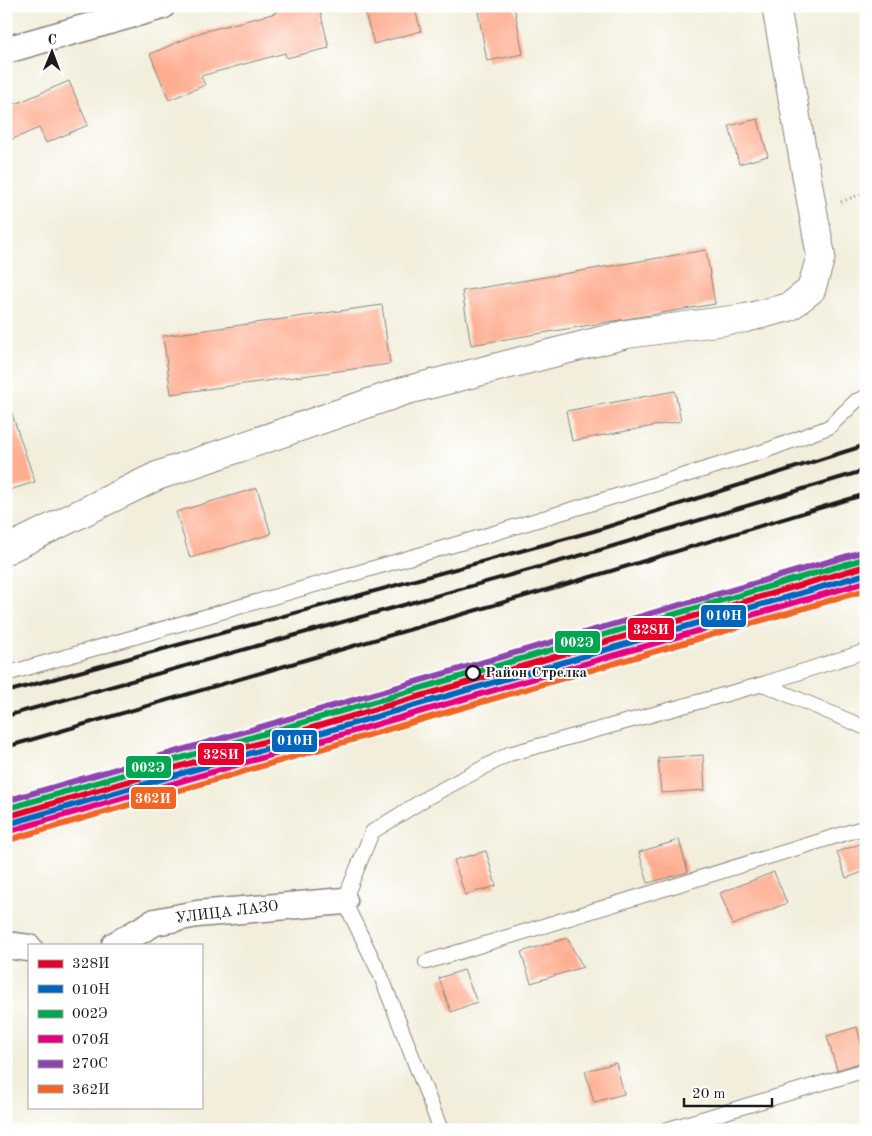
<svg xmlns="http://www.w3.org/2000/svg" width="872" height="1136" font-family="'Old Standard TT',serif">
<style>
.building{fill:#fead90}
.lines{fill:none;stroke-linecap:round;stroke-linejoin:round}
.lane-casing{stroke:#87857c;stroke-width:16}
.street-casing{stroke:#87857c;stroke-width:29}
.secondary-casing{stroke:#87857c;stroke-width:30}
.path{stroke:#87857c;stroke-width:3;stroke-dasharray:1 4;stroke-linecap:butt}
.lane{stroke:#fff;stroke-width:14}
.street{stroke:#fff;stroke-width:26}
.secondary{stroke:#fff;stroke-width:28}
.rail{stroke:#1c1c1c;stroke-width:4}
.rail-1-casing{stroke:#fff;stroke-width:10}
.rail-2-casing{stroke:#fff;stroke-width:10}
.rail-3-casing{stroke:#fff;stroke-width:10}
.rail-4-casing{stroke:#fff;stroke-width:10}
.rail-5-casing{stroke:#fff;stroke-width:10}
.rail-6-casing{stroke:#fff;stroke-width:10}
.rail-1{stroke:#e4002b;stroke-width:6}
.rail-2{stroke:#0065bd;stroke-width:6}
.rail-3{stroke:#00a651;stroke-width:6}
.rail-4{stroke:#e5007d;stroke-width:6}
.rail-5{stroke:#8e44ad;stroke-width:6}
.rail-6{stroke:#f26522;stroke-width:6}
.stop-dot{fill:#fff;stroke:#1c1c1c;stroke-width:2.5}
.labels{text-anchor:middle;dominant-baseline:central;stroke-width:4;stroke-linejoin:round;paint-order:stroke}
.stop-label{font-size:15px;font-weight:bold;fill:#1c1c1c;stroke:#fff;text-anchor:start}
.street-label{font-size:15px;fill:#1c1c1c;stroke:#fff}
.line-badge{stroke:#fff;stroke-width:2}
.badge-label{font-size:14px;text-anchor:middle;font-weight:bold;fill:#fff}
</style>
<rect width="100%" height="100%" fill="#fff"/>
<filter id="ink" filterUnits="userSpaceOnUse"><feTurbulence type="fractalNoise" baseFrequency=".02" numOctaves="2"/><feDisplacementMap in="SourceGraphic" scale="10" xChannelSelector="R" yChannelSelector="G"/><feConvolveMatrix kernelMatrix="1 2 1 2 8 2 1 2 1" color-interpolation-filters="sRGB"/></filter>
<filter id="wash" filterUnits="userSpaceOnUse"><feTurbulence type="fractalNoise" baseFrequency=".0096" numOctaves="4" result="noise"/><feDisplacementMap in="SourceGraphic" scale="20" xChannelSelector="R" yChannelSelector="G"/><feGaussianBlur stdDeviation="1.12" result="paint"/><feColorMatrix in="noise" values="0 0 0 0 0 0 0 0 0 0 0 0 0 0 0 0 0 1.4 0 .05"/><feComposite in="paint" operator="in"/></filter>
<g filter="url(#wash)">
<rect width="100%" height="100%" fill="#f2eedb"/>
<g id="blocks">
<!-- building -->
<g class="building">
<polygon points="296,6 319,6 329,48 286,58 285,53 201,76 205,85 169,100 150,54 202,32 276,13 275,11"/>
<polygon points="363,6 414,6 421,31 374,44"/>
<polygon points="477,6 514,6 523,54 487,61"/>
<polygon points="69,81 88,125 46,143 39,128 6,142 6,108"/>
<polygon points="758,119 768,156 739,164 729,126"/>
<polygon points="706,250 715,304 471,345 462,291"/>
<polygon points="382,305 390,364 171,394 163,336"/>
<polygon points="675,391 681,421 572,441 566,411"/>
<polygon points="6,408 10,408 35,482 6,491"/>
<polygon points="257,488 271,534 190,558 176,512"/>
<polygon points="703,755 705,790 661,793 658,758"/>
<polygon points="679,840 688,872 648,883 639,852"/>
<polygon points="866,842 866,871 846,878 837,852"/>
<polygon points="486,851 496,886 465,895 454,860"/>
<polygon points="774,872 787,903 733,925 720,893"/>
<polygon points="567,938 583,967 531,983 521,952"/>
<polygon points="464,970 477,1002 451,1012 439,978"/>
<polygon points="857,1027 866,1061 837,1070 827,1036"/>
<polygon points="616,1063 624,1094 594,1102 585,1071"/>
</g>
</g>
</g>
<g filter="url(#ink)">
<use href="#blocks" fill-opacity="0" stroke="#87857c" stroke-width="1"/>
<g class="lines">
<!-- lane casing -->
<g class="lane-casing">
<g id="lane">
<polyline points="6,674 481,537 765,451 829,427 856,401 866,397"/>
<polyline points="763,684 866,728"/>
<polyline points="426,962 866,827"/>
<polyline points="441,1130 381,976 344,901 372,832 428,797 509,754 763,684 866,651"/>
<polyline points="665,1130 866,1070"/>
</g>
</g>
<!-- street casing -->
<g class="street-casing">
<g id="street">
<polyline points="6,50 162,6"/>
<polyline points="6,945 29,948"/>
<polyline points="115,945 155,922 197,914 344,901"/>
</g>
</g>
<!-- secondary casing -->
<g class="secondary-casing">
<polyline id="secondary" points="6,550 157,476 404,391 627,334 746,318 789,307 811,290 821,256 776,6"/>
</g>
<!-- path -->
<polyline class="path" points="841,202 866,192"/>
<!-- lane -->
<use href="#lane" class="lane"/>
<!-- street -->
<use href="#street" class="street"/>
<!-- secondary -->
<use href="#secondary" class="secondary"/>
<!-- rail -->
<g class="rail">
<polyline points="6,692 594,531 866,445"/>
<polyline points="6,716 600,550 866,470"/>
<polyline points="6,747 611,571 866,494"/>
</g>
<!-- rail-1 casing -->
<g class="rail-1-casing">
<polyline id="rail-1" points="6,817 866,566"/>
</g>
<!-- rail-2 casing -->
<g class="rail-2-casing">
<polyline id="rail-2" points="8,824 866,574"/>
</g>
<!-- rail-3 casing -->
<g class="rail-3-casing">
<polyline id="rail-3" points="6,809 864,559"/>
</g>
<!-- rail-4 casing -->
<g class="rail-4-casing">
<polyline id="rail-4" points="10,831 866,582"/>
</g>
<!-- rail-5 casing -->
<g class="rail-5-casing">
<polyline id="rail-5" points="6,801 862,552"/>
</g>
<!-- rail-6 casing -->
<g class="rail-6-casing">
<polyline id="rail-6" points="12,839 866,590"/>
</g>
<!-- rail-1 -->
<use href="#rail-1" class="rail-1"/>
<!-- rail-2 -->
<use href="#rail-2" class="rail-2"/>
<!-- rail-3 -->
<use href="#rail-3" class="rail-3"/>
<!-- rail-4 -->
<use href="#rail-4" class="rail-4"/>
<!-- rail-5 -->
<use href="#rail-5" class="rail-5"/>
<!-- rail-6 -->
<use href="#rail-6" class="rail-6"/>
</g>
</g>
<!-- markers -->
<circle class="stop-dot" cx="473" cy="673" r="7"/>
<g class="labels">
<!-- stop labels -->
<g class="stop-label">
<text x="485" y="673">Район Стрелка</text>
</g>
<!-- street labels -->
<g class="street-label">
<text transform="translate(227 913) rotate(-7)">УЛИЦА ЛАЗО</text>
</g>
</g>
<g class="line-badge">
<rect x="700" y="604" width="47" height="24" rx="5" fill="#0065bd"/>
<rect x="627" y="617" width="48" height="24" rx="5" fill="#e4002b"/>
<rect x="554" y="630" width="47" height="24" rx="5" fill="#00a651"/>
<rect x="271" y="729" width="47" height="24" rx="5" fill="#0065bd"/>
<rect x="197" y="742" width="48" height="24" rx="5" fill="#e4002b"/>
<rect x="125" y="755" width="47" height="24" rx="5" fill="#00a651"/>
<rect x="130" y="786" width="47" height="24" rx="5" fill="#f26522"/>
</g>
<g class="badge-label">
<text x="724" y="620">010Н</text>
<text x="651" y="634">328И</text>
<text x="577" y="647">002Э</text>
<text x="295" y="745">010Н</text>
<text x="221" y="759">328И</text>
<text x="148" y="772">002Э</text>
<text x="153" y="803">362И</text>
</g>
<!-- margin -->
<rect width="872" height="1136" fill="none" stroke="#fff" stroke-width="25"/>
<!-- legend -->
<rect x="28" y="944" width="175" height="165" fill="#ffffff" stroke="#a4a4a4"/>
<rect x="38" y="960" width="25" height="8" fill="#e4002b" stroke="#a4a4a4"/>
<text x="72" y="968" font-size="15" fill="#1c1c1c">328И</text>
<rect x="38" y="985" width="25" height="8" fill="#0065bd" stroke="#a4a4a4"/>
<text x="72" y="994" font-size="15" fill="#1c1c1c">010Н</text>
<rect x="38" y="1010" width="25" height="8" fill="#00a651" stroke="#a4a4a4"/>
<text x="72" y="1018" font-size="15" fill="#1c1c1c">002Э</text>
<rect x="38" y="1035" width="25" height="8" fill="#e5007d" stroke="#a4a4a4"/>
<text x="72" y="1044" font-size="15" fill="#1c1c1c">070Я</text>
<rect x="38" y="1060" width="25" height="8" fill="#8e44ad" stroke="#a4a4a4"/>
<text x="72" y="1068" font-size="15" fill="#1c1c1c">270С</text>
<rect x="38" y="1085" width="25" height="8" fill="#f26522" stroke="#a4a4a4"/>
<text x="72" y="1094" font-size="15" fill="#1c1c1c">362И</text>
<!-- north arrow -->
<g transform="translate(52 52) rotate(1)" stroke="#ffffff" stroke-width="4" paint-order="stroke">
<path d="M0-4L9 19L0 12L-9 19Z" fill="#1c1c1c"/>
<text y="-8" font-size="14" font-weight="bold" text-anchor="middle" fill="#1c1c1c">С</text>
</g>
<!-- scale -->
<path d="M684 1098v8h88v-8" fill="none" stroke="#1c1c1c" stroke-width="2.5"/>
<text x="692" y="1098" font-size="15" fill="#1c1c1c" stroke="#ffffff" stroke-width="4" paint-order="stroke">20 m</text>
</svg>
